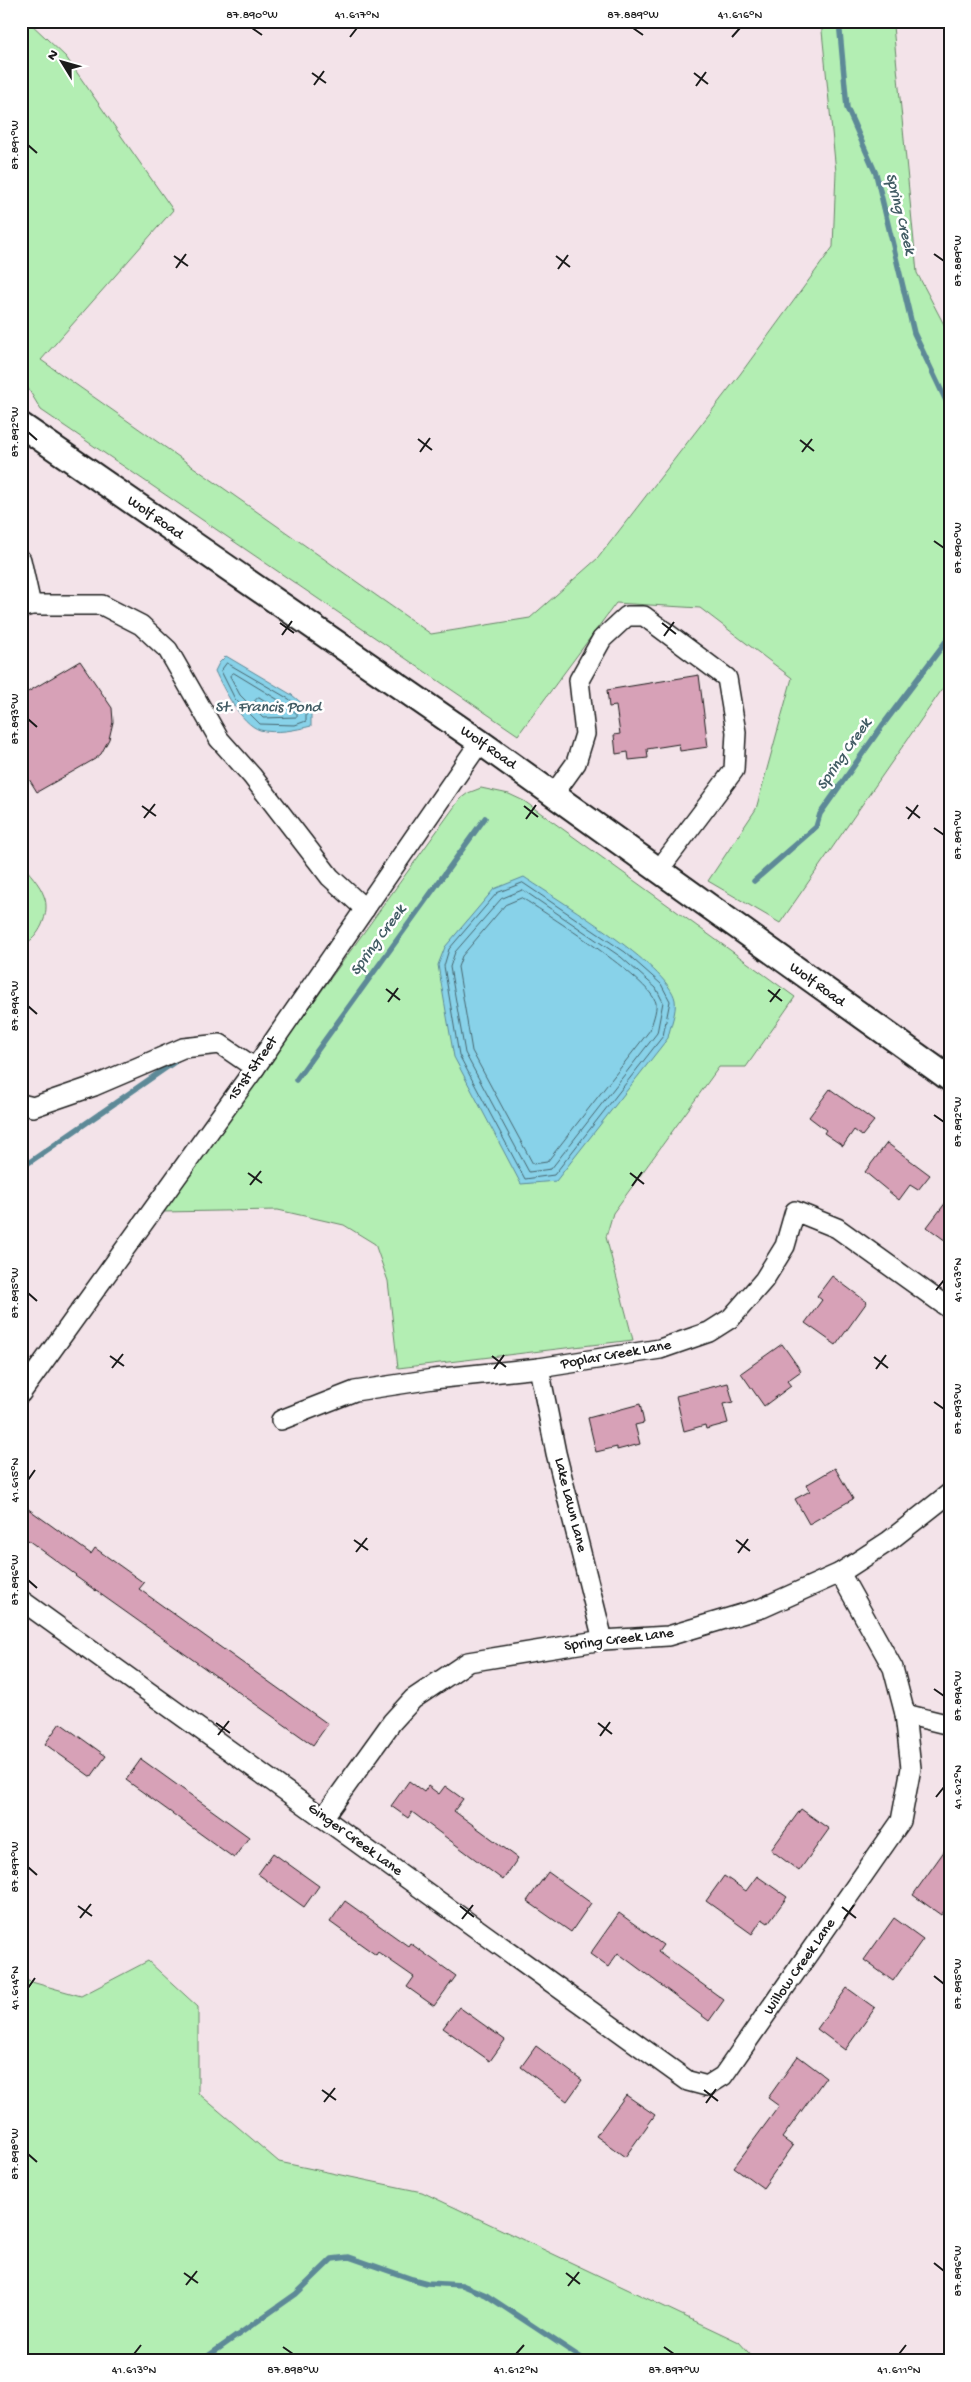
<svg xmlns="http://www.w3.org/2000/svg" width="971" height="2382" font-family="'Gochi Hand',sans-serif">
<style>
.green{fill:#b3eeb3;stroke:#688568}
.water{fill:#88d2e9;stroke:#5d8997}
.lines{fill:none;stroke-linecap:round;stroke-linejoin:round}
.shore{stroke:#47656e;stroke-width:1}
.stream{stroke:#5d8997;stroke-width:5.5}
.building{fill:#d7a1b7;stroke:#1c1c1c}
.minor-casing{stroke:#1c1c1c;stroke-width:22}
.major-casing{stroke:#1c1c1c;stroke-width:28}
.minor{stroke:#fff;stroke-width:19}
.major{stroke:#fff;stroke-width:24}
.ticks{fill:none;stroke:#1c1c1c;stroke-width:2}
.labels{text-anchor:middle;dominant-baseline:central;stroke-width:5;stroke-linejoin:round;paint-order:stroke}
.street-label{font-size:15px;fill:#1c1c1c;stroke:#fff}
.water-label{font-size:16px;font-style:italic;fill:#425c64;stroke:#fff}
.neatline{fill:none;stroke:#1c1c1c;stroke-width:2}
.ticks-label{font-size:12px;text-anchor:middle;fill:#1c1c1c}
</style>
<rect width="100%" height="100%" fill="#f3e3e9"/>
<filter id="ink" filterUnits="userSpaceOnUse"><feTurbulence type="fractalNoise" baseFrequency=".02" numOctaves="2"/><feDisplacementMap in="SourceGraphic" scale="10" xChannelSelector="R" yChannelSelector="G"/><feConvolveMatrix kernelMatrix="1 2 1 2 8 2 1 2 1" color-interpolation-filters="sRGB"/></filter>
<g filter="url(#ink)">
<!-- green -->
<g class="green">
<polygon points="21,21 28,21 66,57 173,210 41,360 431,634 530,618 598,558 741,373 833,247 836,172 821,21 901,21 893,26 917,273 950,336 950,678 780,923 708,881 756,809 792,678 700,608 616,603 518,735 41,410 26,385 21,382"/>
<polygon points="481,788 509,794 524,801 795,997 746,1067 719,1067 613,1213 606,1237 633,1340 398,1368 388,1281 375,1244 344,1225 278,1210 162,1212 460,799 468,793"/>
<path d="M21,863C29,873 40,884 44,896C51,912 39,941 21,945Z"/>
<polygon points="148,1961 198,2007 198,2093 279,2162 422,2192 739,2342 756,2361 21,2361 21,1979 81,1996"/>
</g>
<!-- water -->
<g class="water">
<path d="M226,656L292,695L311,711V726C296,730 275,734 260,730C241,724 223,688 215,671L219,663Z"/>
<path d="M524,877C555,898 669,966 675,1000C677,1012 670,1026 668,1038L556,1181L521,1184L454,1057L438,965L445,947L494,889Z"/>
</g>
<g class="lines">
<!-- shore -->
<g class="shore">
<polygon points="227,663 289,699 306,713 306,721 295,725 260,724 235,699 221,671"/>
<polygon points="234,673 285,704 297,714 297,717 263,718 240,695 230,676"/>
<polygon points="259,697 275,707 276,711 265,711 255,701"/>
<polygon points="523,883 625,952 661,984 670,1001 663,1036 554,1175 525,1179 459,1055 444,966 449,949 497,893"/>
<polygon points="523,890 621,957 656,988 663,1002 657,1033 551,1169 529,1172 465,1053 450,967 455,952 501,899"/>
<path d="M522,898C547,914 650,979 656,1003C657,1011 652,1023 650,1030L547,1162L533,1164L472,1051L458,967L462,956L505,905Z"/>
</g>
<!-- stream -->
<g class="stream">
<polyline points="839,21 847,108 876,174 914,333 950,409"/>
<polyline points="754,881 816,827 820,814 882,726 950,636"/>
<polyline points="296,1080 485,818"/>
<polyline points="21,1168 176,1061"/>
<polyline points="201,2361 296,2294 332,2259 349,2257 412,2279 427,2283 462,2285 486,2295 586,2361"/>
</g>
</g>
<!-- building -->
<g class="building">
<polygon points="80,661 112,708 113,722 109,739 101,754 95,759 37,792 21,766 21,696"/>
<polygon points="699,675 708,747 680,751 679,744 647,749 648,758 629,760 628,752 616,754 614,735 620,734 616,706 609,707 607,690"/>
<polygon points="830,1089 874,1121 862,1136 854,1130 843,1146 824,1133 826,1130 809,1117"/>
<polygon points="887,1143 930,1175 918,1190 910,1185 899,1200 865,1172"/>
<polygon points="950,1197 950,1244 927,1227"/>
<polygon points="832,1276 867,1302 836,1345 805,1323 822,1300 817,1296"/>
<polygon points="782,1344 801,1371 787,1381 791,1386 764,1406 741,1373"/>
<polygon points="728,1383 733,1402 723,1404 728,1423 706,1429 705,1425 684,1431 676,1396"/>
<polygon points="640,1404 644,1423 635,1425 640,1444 617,1450 617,1447 596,1452 588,1418"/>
<polygon points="835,1468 853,1499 809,1524 795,1499 810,1491 806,1485"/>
<polygon points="27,1508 91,1554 95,1548 144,1583 139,1589 328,1724 313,1745 75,1576 76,1575 21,1535 21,1516"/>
<polygon points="60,1723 106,1756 91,1777 45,1744"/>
<polygon points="141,1759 249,1837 234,1858 126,1780"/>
<polygon points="409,1781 424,1792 428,1786 439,1794 445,1786 463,1799 454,1811 518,1858 503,1880 412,1812 408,1818 391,1806"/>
<polygon points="801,1809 829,1829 799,1871 771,1850"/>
<polygon points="950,1843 950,1903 941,1915 913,1895"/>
<polygon points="273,1853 319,1886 304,1907 258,1874"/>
<polygon points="548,1872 591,1903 571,1932 527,1901"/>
<polygon points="724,1876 746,1891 757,1876 787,1897 768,1923 762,1919 752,1934 706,1901"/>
<polygon points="345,1901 408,1946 410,1943 456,1976 434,2006 407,1987 414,1977 378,1952 376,1955 330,1922"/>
<polygon points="619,1913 663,1945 658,1952 724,2000 709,2021 618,1953 608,1967 590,1954"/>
<polygon points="894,1918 923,1939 893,1981 864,1960"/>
<polygon points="847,1988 875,2008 845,2050 817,2029"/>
<polygon points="459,2007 505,2040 490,2061 443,2028"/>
<polygon points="536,2046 582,2080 567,2101 521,2067"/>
<polygon points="798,2056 826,2077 782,2138 793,2146 763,2188 734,2167 779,2106 768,2098"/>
<polygon points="626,2095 655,2115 625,2157 596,2136"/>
</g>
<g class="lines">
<!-- minor casing -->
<g class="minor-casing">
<g id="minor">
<polyline points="21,560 31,605"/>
<polyline points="21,608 31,605 102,605 141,625 168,650 219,739 252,776 330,877 365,909"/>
<polyline points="553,795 576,763 585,734 579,680 602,639 627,616 644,616 727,678 736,732 734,770 658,871"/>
<polyline points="21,1104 33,1107 94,1086 183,1048 220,1044 255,1068"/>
<polyline points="539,1368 556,1453 603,1640"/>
<polyline points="21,1393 255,1068 480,742"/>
<polyline points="281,1420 355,1391 433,1379 539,1368 660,1349 709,1332 731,1318 764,1280 785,1246 795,1211 837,1228 950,1309"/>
<polyline points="21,1600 688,2081 707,2086 723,2076 901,1821 911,1768 905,1714 893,1668 840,1573"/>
<polyline points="905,1714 950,1725"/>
<polyline points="323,1818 392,1722 413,1699 468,1662 603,1640 668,1636 762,1608 840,1573 889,1541 950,1493"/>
</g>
</g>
<!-- major casing -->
<g class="major-casing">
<polyline id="major" points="21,425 480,742 950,1079"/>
</g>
<!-- minor -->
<use href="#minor" class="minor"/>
<!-- major -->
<use href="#major" class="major"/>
</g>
</g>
<!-- ticks -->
<path class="ticks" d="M252,28L262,35M633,28L643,35M350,37L357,28M732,37L740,28M312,73L326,83M694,73L708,84M314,85L324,71M696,86L706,72M28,145L37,153M934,254L944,261M174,256L188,266M556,256L570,267M176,268L186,254M558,269L568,255M28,432L37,440M418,439L432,450M800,440L814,451M420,452L430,438M802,452L812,439M934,541L944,548M280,623L294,633M662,623L676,634M282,635L292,621M664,636L674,622M28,719L37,727M142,806L156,816M524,806L538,817M906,807L920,818M144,818L155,804M526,819L536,805M908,819L918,805M934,828L944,835M386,989L400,1000M768,990L782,1001M388,1002L398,988M770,1002L780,989M28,1006L37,1014M934,1115L944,1122M248,1173L262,1183M630,1173L644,1184M250,1185L261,1171M632,1186L642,1172M936,1290L944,1280M28,1293L37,1301M110,1356L124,1366M492,1356L506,1367M874,1357L888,1368M112,1368L123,1354M494,1369L504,1355M876,1369L886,1355M934,1402L944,1409M28,1480L35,1470M354,1540L368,1550M736,1540L750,1551M356,1552L367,1538M738,1553L748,1539M28,1580L37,1588M934,1689L944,1696M216,1723L230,1733M598,1723L612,1734M218,1735L229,1721M600,1736L610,1722M936,1797L944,1787M28,1867L37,1875M78,1906L92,1916M460,1906L474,1917M842,1907L856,1918M80,1918L91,1904M462,1919L473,1905M844,1919L854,1905M934,1976L944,1984M28,1988L35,1978M322,2090L336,2100M704,2090L718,2101M324,2102L335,2088M706,2103L716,2089M28,2154L37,2162M934,2263L944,2271M184,2273L198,2283M566,2273L580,2284M186,2285L197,2271M568,2286L579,2272M283,2347L293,2354M664,2347L674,2354M134,2354L141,2345M516,2354L524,2345M899,2354L906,2345"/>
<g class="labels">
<!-- street labels -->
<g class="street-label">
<text transform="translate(155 518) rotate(35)">Wolf Road</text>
<text transform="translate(488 748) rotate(35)">Wolf Road</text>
<text transform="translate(817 985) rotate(36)">Wolf Road</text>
<text transform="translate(253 1069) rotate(-55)">151st Street</text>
<text transform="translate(616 1355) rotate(-10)">Poplar Creek Lane</text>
<text transform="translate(570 1505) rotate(76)">Lake Lawn Lane</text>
<text transform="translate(619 1640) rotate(-7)">Spring Creek Lane</text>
<text transform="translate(355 1840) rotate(36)">Ginger Creek Lane</text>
<text transform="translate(800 1967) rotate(-55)">Willow Creek Lane</text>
</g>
<!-- water labels -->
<g class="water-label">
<text transform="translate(899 214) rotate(76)">Spring Creek</text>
<text x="268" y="708">St. Francis Pond</text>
<text transform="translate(845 755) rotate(-55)">Spring Creek</text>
<text transform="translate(379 941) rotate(-54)">Spring Creek</text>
</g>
</g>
<!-- margin -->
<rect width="971" height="2382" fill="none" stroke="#fff" stroke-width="55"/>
<!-- north arrow -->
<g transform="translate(62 62) rotate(307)" stroke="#ffffff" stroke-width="4" paint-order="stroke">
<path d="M0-4L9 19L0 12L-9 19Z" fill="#1c1c1c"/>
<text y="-8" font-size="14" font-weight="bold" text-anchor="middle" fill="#1c1c1c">N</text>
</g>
<rect x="28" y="28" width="916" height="2326" class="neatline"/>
<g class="ticks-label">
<text x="252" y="18">87.890°W</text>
<text x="357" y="18">41.617°N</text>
<text x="633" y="18">87.889°W</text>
<text x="740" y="18">41.616°N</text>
<text transform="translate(14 145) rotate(-90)" y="4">87.891°W</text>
<text transform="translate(957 261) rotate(-90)" y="4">87.889°W</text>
<text transform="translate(14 432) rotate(-90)" y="4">87.892°W</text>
<text transform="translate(957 548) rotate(-90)" y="4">87.890°W</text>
<text transform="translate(14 719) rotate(-90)" y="4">87.893°W</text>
<text transform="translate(957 835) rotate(-90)" y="4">87.891°W</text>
<text transform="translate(14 1006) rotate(-90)" y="4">87.894°W</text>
<text transform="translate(957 1122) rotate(-90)" y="4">87.892°W</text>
<text transform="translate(957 1280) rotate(-90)" y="4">41.613°N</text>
<text transform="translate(14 1293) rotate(-90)" y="4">87.895°W</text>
<text transform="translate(957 1409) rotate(-90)" y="4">87.893°W</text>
<text transform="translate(14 1480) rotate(-90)" y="4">41.615°N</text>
<text transform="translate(14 1580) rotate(-90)" y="4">87.896°W</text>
<text transform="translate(957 1696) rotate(-90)" y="4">87.894°W</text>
<text transform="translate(957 1787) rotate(-90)" y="4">41.612°N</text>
<text transform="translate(14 1867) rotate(-90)" y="4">87.897°W</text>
<text transform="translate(957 1984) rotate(-90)" y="4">87.895°W</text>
<text transform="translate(14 1988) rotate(-90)" y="4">41.614°N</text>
<text transform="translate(14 2154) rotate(-90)" y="4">87.898°W</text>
<text transform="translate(957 2271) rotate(-90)" y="4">87.896°W</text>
<text x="134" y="2373">41.613°N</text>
<text x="293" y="2373">87.898°W</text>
<text x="516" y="2373">41.612°N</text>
<text x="674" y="2373">87.897°W</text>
<text x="899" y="2373">41.611°N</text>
</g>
</svg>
